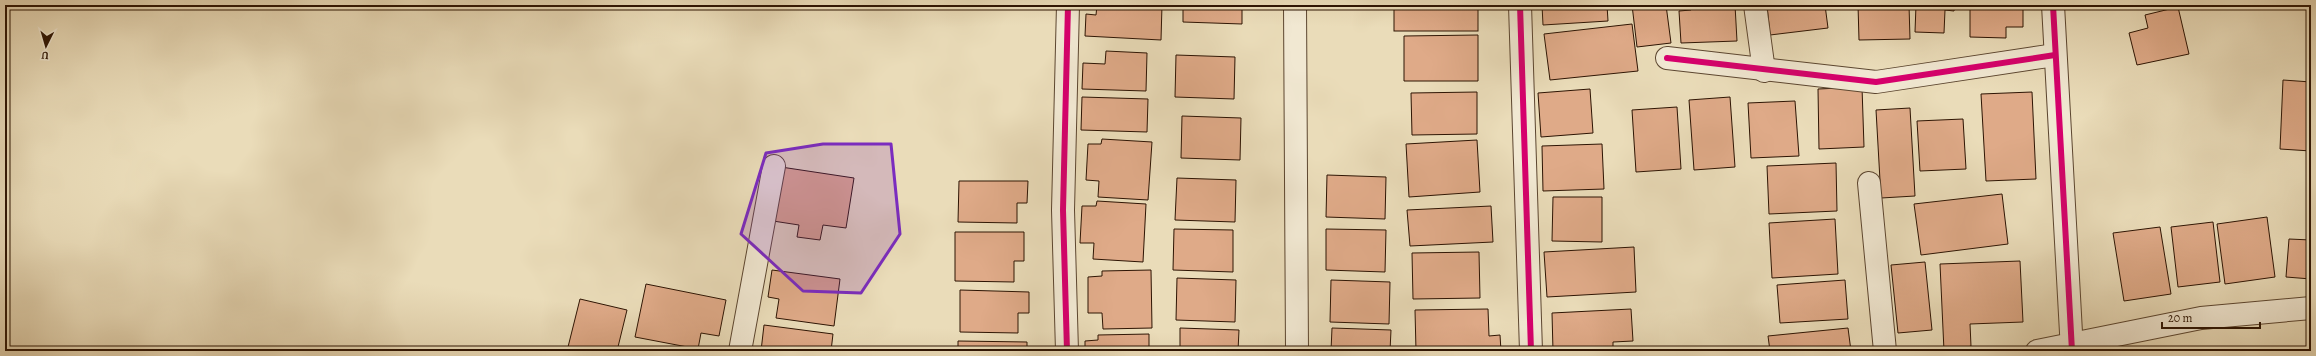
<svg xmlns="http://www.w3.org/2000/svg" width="2316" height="356" font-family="Alegreya,serif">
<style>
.building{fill:#dfaa88;stroke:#2d1403}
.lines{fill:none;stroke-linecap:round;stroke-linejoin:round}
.minor-casing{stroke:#5c4630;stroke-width:24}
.minor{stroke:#f1e8d2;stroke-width:22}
.cycleway-casing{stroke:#f1e8d2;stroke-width:8}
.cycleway{stroke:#d6006c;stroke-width:6}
.marked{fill:#7b2cbf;fill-opacity:0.2;stroke:#7b2cbf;stroke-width:3;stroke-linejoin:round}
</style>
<rect width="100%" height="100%" fill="#eadcb9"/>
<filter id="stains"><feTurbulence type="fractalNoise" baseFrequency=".005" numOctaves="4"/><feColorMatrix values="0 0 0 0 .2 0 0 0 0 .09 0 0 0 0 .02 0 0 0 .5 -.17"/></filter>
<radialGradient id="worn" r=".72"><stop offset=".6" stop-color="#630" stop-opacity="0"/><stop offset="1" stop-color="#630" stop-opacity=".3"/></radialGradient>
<!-- building -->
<g class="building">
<polygon points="1097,5 1162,5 1161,40 1085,36 1086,14 1096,15"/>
<polygon points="1183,5 1242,5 1242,24 1183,22"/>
<rect x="1394" y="5" width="84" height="26"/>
<polygon points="1542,5 1607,5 1608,21 1543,25"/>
<polygon points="1632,5 1666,5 1671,43 1637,47"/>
<polygon points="1690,5 1735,5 1737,41 1681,43 1679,11 1691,10"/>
<polygon points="1767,5 1825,5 1828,28 1770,35"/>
<polygon points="1858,5 1909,5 1910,39 1859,40"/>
<polygon points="1916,5 1955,5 1954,11 1945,10 1944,33 1915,32"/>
<polygon points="1970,5 2023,5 2023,27 2006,27 2006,38 1970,37"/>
<polygon points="2178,7 2189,54 2137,65 2129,33 2148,28 2145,15"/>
<polygon points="1632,24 1638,71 1550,80 1544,34"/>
<polygon points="1478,35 1478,81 1404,81 1404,36"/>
<polygon points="1106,51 1147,53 1146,91 1082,89 1083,63 1105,64"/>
<polygon points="1176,55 1235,57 1234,99 1175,97"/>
<polygon points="2283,80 2311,82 2311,151 2280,149"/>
<polygon points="1862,87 1864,147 1819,149 1818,89"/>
<polygon points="1590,89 1593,133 1541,137 1538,93"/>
<polygon points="1477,92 1477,134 1412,135 1411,93"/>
<polygon points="2032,92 2036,179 1986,181 1981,94"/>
<polygon points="1082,97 1148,99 1147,132 1081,130"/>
<polygon points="1730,97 1735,167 1694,170 1689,100"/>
<polygon points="1795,101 1799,156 1751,158 1748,103"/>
<polygon points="1677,107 1681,169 1636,172 1632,110"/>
<polygon points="1910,108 1915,196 1881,198 1876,110"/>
<polygon points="1182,116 1241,118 1240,160 1181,158"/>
<polygon points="1963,119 1966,169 1920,171 1917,121"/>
<polygon points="1102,139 1152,142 1148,200 1098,197 1099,181 1086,180 1088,144 1101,144"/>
<polygon points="1477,140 1480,192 1409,197 1406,144"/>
<polygon points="1602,144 1604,189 1543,191 1542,146"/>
<polygon points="1836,163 1837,211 1769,214 1767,166"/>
<polygon points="781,167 854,178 846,228 823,225 820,240 797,237 799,225 773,221"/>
<polygon points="1327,175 1386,177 1385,219 1326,217"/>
<polygon points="1177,178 1236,180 1235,222 1175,220"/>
<polygon points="959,181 1028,181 1027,203 1017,203 1017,223 958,222"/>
<polygon points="2002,194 2008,244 1921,255 1914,204"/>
<polygon points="1553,197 1602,197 1602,242 1552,241"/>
<polygon points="1097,201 1146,204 1143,262 1093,259 1094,243 1080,243 1082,206 1096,206"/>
<polygon points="1491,206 1493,242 1410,246 1407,210"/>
<polygon points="2267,217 2275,277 2225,284 2217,224"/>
<polygon points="1835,219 1838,274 1772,278 1769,223"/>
<polygon points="2213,222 2220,282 2178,287 2171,227"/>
<polygon points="2160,227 2171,294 2124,301 2113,233"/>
<polygon points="1174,229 1233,230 1233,272 1173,270"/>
<polygon points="1326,229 1386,230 1385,272 1326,270"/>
<polygon points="955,232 1024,232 1024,261 1014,261 1014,282 955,281"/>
<polygon points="2289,239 2311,240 2311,279 2286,277"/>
<polygon points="1634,247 1636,292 1547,297 1544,252"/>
<polygon points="1479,252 1480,298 1413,299 1412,253"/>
<polygon points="2020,261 2023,322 1970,324 1971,346 1953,351 1944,351 1940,264"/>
<polygon points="1925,262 1932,330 1898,333 1891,265"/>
<polygon points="772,270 840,279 834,326 776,318 779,299 768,297"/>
<polygon points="1151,270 1152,328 1103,329 1102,313 1088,313 1088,277 1102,276 1102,271"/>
<polygon points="1177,278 1236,280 1235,322 1176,320"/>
<polygon points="1331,280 1390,282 1389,324 1330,322"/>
<polygon points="1845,280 1848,319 1780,323 1777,285"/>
<polygon points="646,284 726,300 719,336 701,333 698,349 635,337"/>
<polygon points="960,290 1029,292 1029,313 1018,313 1018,333 960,332"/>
<polygon points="580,299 627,310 617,351 567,351"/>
<polygon points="1488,309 1489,336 1500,335 1501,351 1416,351 1415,310"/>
<polygon points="1631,309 1633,341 1613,342 1613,351 1553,351 1552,313"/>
<polygon points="764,325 833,334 831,351 761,351"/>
<polygon points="1180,328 1239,330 1238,351 1180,351"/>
<polygon points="1332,328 1391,330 1390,351 1331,351"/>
<polygon points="1848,328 1851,351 1770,351 1768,336"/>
<polygon points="1149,334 1149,351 1085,351 1085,341 1098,340 1098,335"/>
<polygon points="958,341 1027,342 1027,351 958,351"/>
</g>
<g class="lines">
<!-- minor casing -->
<g class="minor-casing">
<g id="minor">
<polyline points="1295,5 1297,351"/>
<polyline points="1520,5 1531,351"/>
<polyline points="1755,5 1764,71"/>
<polyline points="2053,5 2072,351"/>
<polyline points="1667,58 1876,82 2055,55"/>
<polyline points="1869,183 1885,351"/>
<polyline points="740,351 774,166"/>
<polyline points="1067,351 1063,210 1068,5"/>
<polyline points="2037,351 2201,318 2311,308"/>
</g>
</g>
<!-- minor -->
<use href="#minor" class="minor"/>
<!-- cycleway casing -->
<g class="cycleway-casing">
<g id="cycleway">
<polyline points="1520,5 1531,351"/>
<polyline points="2053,5 2072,351"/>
<polyline points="1667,58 1876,82 2055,55"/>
<polyline points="1067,351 1063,210 1068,5"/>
</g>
</g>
<!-- cycleway -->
<use href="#cycleway" class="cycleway"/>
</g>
<!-- marked area -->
<path class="marked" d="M823,144H891L900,234L861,293L803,291L741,234L766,153Z"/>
<!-- margin -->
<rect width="2316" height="356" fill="none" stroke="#eadcb9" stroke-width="20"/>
<rect x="6" y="6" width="2304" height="344" fill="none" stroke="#2d1403" stroke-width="2"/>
<rect x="10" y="10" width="2296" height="336" fill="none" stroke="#2d1403"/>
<!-- north arrow -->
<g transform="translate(46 46) rotate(185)" stroke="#f1e8d2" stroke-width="3" paint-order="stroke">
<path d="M0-3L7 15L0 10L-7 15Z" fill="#2d1403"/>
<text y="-6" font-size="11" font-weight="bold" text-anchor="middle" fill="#2d1403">U</text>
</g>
<!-- scale -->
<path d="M2162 322v6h98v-6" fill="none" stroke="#2d1403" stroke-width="2"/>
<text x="2168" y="322" font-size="12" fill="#2d1403" stroke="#f1e8d2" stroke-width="3" paint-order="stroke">20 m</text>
<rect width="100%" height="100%" filter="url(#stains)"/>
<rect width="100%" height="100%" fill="url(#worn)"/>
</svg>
